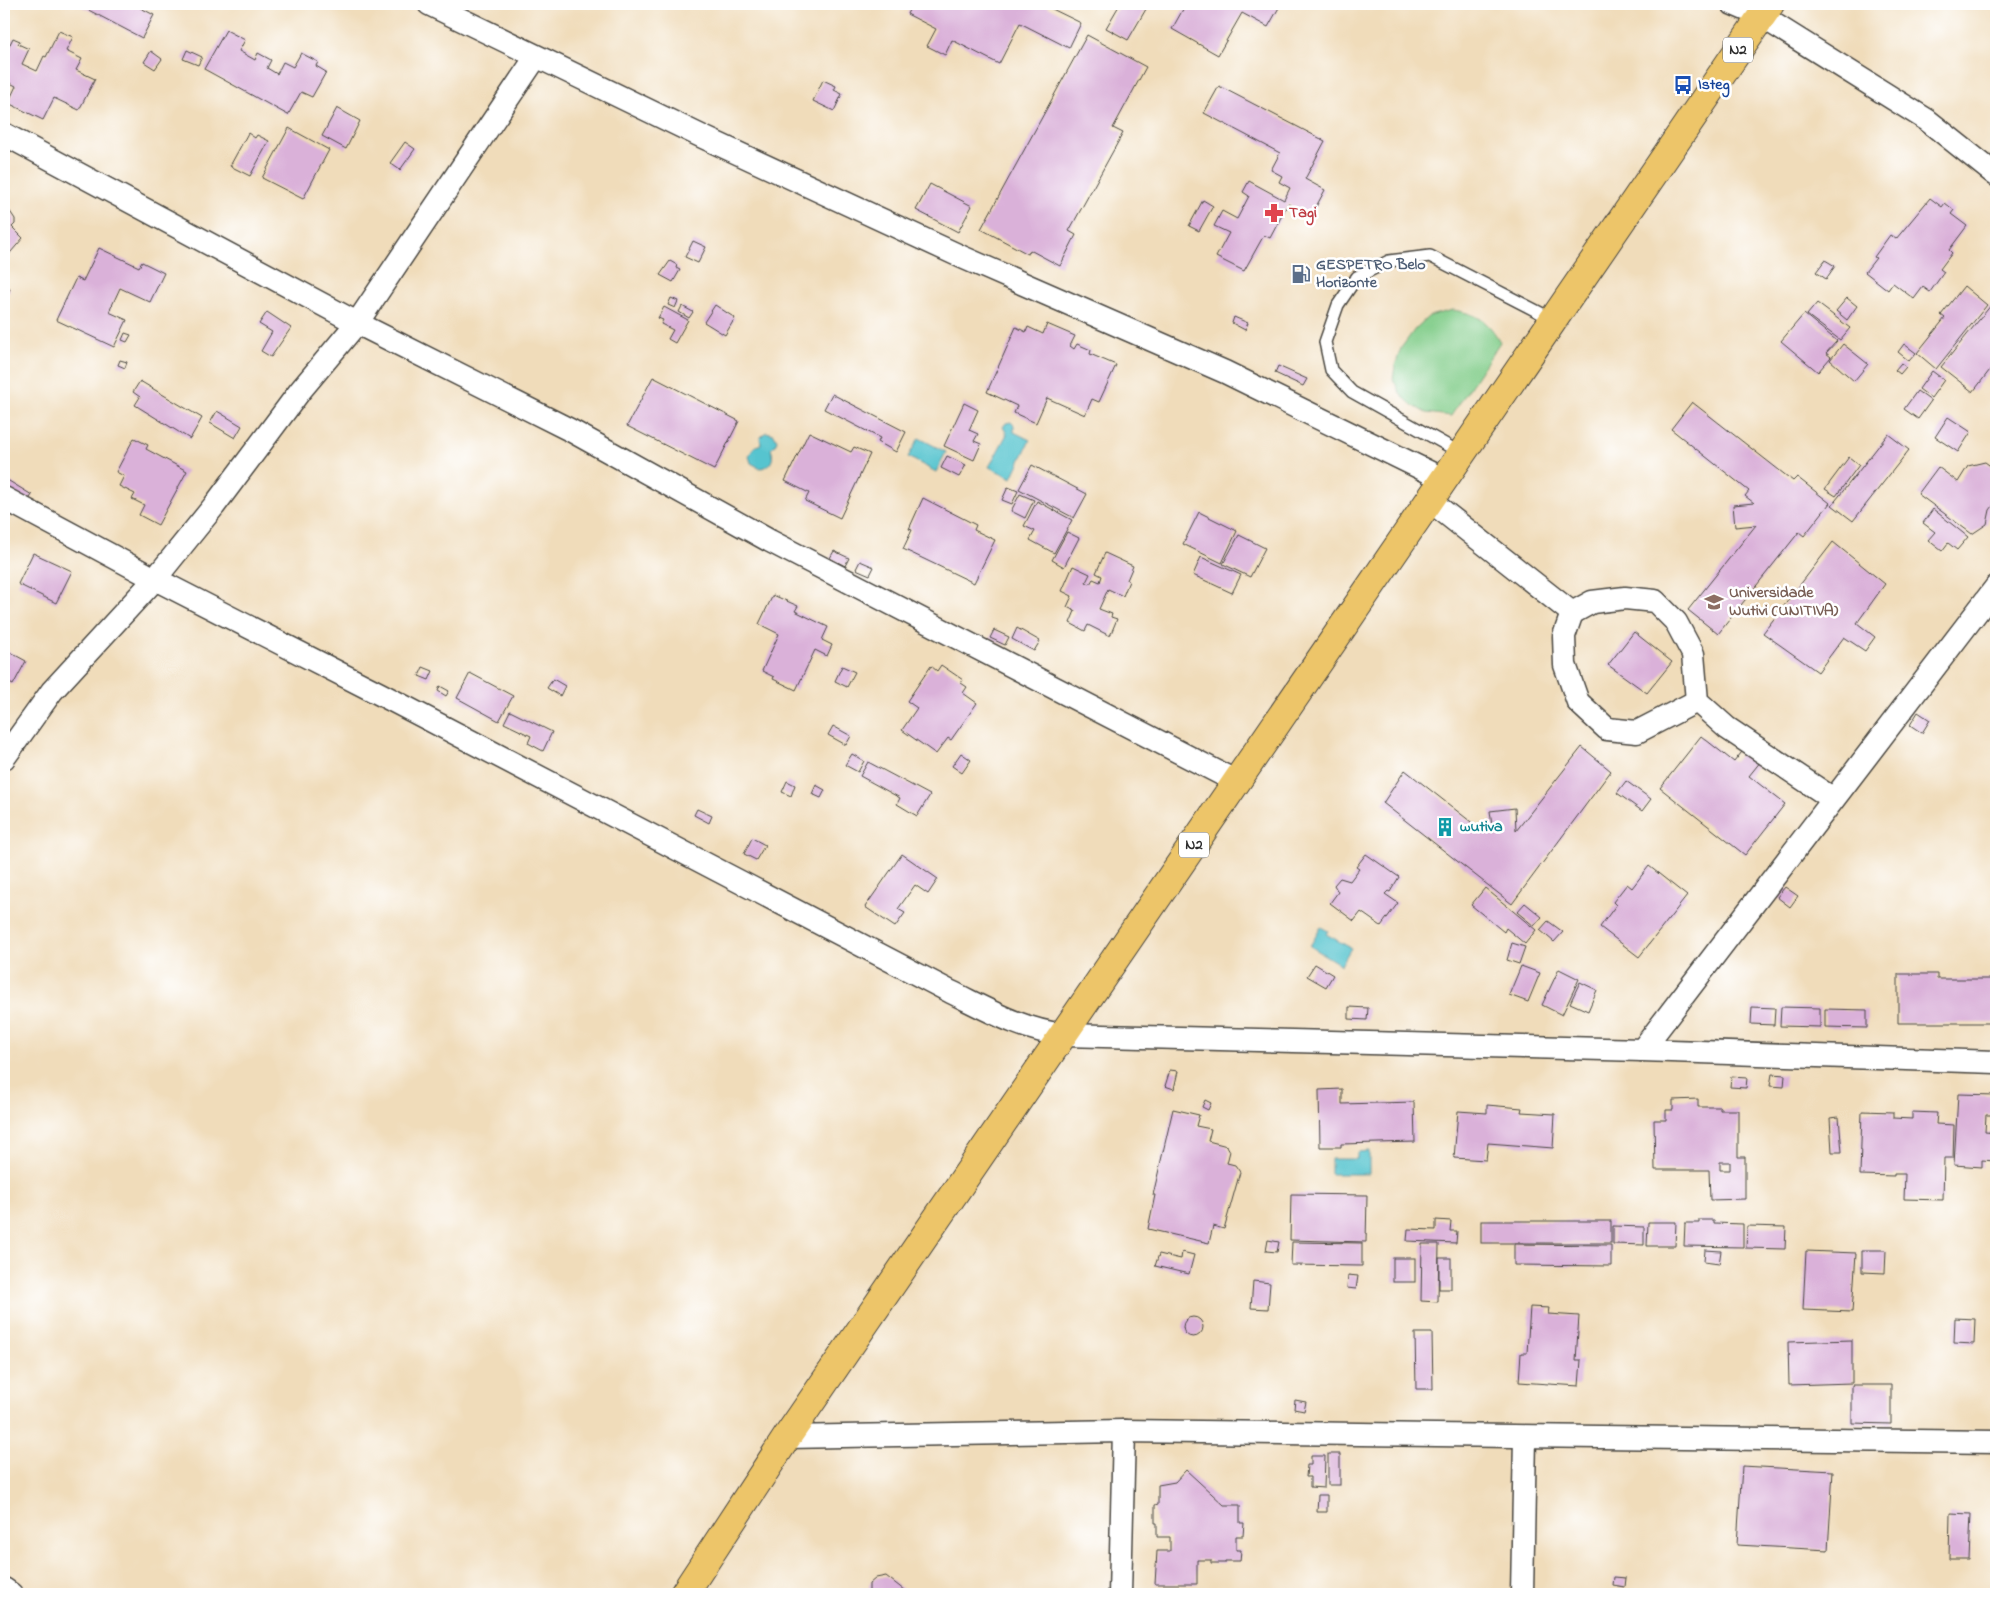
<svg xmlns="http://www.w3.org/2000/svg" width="2000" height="1598" font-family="'Indie Flower',sans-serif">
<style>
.green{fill:#82cd8a;stroke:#567c5a}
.water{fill:#57c4cf;stroke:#41787d}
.building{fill:#dab1d9;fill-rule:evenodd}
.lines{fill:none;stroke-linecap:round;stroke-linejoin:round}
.lane-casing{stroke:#494640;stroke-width:14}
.street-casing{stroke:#494640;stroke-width:25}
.primary-casing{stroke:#494640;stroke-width:30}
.lane{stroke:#fff;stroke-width:11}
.street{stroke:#fff;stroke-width:22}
.primary{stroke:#edc569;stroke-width:28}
.labels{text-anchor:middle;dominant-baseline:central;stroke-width:5;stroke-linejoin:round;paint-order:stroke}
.shield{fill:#fff;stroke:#6b6b6b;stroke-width:1}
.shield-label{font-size:15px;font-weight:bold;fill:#2b2b2b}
.transit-label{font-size:16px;font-weight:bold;fill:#164399;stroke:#fff;text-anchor:start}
.health-label{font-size:16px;font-weight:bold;fill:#be3a42;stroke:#fff;text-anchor:start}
.service-label{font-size:16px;font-weight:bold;fill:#4e5e75;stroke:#fff;text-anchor:start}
.education-label{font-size:16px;font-weight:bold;fill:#785e54;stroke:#fff;text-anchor:start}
.culture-label{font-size:16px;font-weight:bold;fill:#0d838f;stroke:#fff;text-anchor:start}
</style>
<rect width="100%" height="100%" fill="#fff"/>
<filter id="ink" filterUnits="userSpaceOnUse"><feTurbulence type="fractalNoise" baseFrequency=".02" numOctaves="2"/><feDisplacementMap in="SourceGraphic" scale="10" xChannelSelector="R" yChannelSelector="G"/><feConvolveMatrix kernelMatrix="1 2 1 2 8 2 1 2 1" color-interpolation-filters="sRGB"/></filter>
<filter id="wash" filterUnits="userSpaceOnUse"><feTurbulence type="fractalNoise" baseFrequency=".0096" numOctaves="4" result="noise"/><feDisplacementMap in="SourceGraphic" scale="20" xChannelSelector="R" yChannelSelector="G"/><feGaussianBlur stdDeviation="1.12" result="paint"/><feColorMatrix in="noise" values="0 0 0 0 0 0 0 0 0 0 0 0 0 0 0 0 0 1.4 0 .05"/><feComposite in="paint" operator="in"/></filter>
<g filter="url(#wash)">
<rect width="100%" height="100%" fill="#f0dcba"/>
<!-- green -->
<path class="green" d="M1453,310C1477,314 1488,320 1500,342L1451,416L1426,413L1412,405L1401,395L1393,379L1395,366L1401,348L1415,329L1429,316Z"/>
<!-- water -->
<g class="water">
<polygon points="1011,422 1014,425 1014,432 1030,440 1012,478 989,467 1007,434 1003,427 1006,423"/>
<path d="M766,432L774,434L777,440L775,445L771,449C775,458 771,468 760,468L751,463L749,456L754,447L761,444L760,438Z"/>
<polygon points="919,438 946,452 936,472 908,457"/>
<polygon points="1321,927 1328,931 1326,934 1351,948 1341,965 1310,946"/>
<polygon points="1369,1151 1369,1174 1331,1174 1331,1159 1357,1159 1357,1152"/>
</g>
<g id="blocks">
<!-- building -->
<g class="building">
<polygon points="77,4 133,4 154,15 142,38"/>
<polygon points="912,4 1042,4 1081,23 1069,48 1020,23 999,64 952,40 945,55 927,46 936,29 907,14"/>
<polygon points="1120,4 1149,4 1128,40 1106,28"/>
<polygon points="1186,4 1281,4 1268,27 1242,13 1218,55 1172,29"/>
<polygon points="226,30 245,40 239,51 255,60 258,53 271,60 267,68 277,74 283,62 293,67 301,53 318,62 316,66 326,72 312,97 301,92 288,115 204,69"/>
<polygon points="59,31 73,37 66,51 82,59 76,70 95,79 79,110 54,98 43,120 8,103 16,86 4,80 4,56 13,38 20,41 18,44 29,49 22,64 37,71 44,56 46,57"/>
<polygon points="1087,35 1146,67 1113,128 1123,133 1069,231 1076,235 1060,266 1030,250 1028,254 981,229"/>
<polygon points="187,50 202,57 198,65 183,59"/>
<polygon points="151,51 162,59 155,69 144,62"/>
<polygon points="823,80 836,86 834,90 842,94 834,111 813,101"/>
<polygon points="1219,86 1325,141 1305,179 1325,190 1311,216 1288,204 1270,238 1264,235 1244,271 1216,257 1229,233 1214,226 1222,211 1237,219 1249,196 1243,192 1249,181 1284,200 1290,188 1279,182 1282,176 1271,170 1280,153 1204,113"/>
<polygon points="337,108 360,121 346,149 322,136"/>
<polygon points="289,128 329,150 303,199 262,178"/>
<polygon points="248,133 255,138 257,135 269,141 250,176 230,166"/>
<polygon points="405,142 415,149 400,170 390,163"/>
<polygon points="930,184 972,206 958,232 916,210"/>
<polygon points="1930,198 1942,207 1945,203 1954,210 1951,214 1967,226 1949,250 1952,253 1940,269 1944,272 1930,292 1923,287 1914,299 1893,283 1888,290 1865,272 1876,258 1874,257 1890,235 1896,239"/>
<polygon points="1203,200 1213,206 1199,231 1189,226"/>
<polygon points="4,201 8,203 9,210 15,219 15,224 12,227 23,238 4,260"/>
<polygon points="693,241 706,247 698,263 685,257"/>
<polygon points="99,248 139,267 142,262 164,273 150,302 120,288 109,312 127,320 114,347 56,320 76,278 83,281"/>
<polygon points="1825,260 1835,266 1826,279 1816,272"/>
<polygon points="670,261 677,265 676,268 680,270 673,282 660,275"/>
<polygon points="4,286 10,289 4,300"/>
<polygon points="1964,286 1987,305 1936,369 1917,353 1945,318 1941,315"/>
<polygon points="671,298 678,301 675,308 668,305"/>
<polygon points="1847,298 1857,306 1847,320 1836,311"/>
<polygon points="1996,299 1996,362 1973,392 1941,367"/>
<polygon points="1817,303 1850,328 1840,340 1807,315"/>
<polygon points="715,305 735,318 725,335 704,322"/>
<polygon points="682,306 693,312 689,318 679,312"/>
<polygon points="664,307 688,320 675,343 668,339 673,330 661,324 663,320 658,318"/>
<polygon points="267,312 291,328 271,357 261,351 272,332 259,324"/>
<polygon points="1804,314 1837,341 1826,353 1831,357 1818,372 1781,341"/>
<polygon points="1234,317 1248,323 1245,330 1232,323"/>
<polygon points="1047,324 1075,336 1070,346 1074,349 1077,344 1091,350 1090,354 1116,365 1099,402 1092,399 1085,415 1047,398 1036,423 1014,413 1017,406 987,392 1016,327 1026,332 1028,327 1043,334"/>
<polygon points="125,333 131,335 127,342 122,340"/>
<polygon points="1843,344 1868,364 1854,381 1830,360"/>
<polygon points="1904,344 1916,353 1909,361 1898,352"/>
<polygon points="120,360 127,362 125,368 118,365"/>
<polygon points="1901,363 1906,367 1900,374 1895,370"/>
<polygon points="1278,366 1307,379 1303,386 1275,373"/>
<polygon points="1932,371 1944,380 1931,398 1919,389"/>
<polygon points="653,377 739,421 714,470 627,426"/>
<polygon points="140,381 202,418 190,439 135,405 140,397 133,392"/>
<polygon points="1917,391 1931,401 1918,419 1904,409"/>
<polygon points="832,394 906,432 896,452 878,442 880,438 824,409"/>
<polygon points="1692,402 1793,481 1797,477 1830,503 1804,536 1799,532 1718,634 1688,610 1756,525 1735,527 1733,505 1754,503 1745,496 1749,491 1671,429"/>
<polygon points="964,403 978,410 969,430 978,434 974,441 981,444 974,460 944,446"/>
<polygon points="217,411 242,426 235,438 210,423"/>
<polygon points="1948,417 1971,432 1958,452 1935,437"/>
<polygon points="809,432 851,452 854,447 870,454 840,518 805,501 809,493 785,481"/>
<polygon points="1888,434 1909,450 1853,521 1832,505"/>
<polygon points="134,438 148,445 146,449 187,471 158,525 139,515 144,505 132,499 135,494 119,486 124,476 116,472"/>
<polygon points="947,456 966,465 959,477 941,468"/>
<polygon points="1849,457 1859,465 1836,496 1825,489"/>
<polygon points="1985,462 1996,470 1996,502 1990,510 1987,524 1972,534 1918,494 1938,467 1958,482 1968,466"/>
<polygon points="1032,465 1087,494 1074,518 1019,489"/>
<polygon points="4,478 32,495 26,504 4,491"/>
<polygon points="1008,487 1018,491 1012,504 1002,500"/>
<polygon points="1020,494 1034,500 1025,518 1011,511"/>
<polygon points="923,498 976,525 974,530 995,540 974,583 903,549 912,530 909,529"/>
<polygon points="1037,501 1072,520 1054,553 1030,540 1035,531 1024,526"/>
<polygon points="1933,509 1968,537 1957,550 1948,543 1942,551 1928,540 1935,532 1923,523"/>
<polygon points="1199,512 1237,531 1222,563 1183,544"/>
<polygon points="1067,532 1079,538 1064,567 1052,560"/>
<polygon points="1239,535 1265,548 1250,577 1223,564"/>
<polygon points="1833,542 1885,584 1857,623 1875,637 1865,651 1844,637 1818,672 1763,633"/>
<polygon points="834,551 849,558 845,566 830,558"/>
<polygon points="33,553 72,571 56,603 18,584"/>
<polygon points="1105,553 1133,566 1127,580 1129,581 1123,596 1108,589 1099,609 1112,614 1111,617 1117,619 1110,636 1088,625 1085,631 1070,623 1075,611 1067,607 1072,596 1062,591 1073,566 1090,574 1086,582 1090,584 1093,579 1100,582 1102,576 1096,573"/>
<polygon points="1201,557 1241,575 1232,593 1193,575"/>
<polygon points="860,561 874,567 870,575 856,569"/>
<polygon points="773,595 798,606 795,611 828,627 822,640 832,645 827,656 815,650 796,690 773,679 774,677 762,671 779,634 759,624"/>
<polygon points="1017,628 1040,641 1034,651 1012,639"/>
<polygon points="994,630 1009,637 1005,645 990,638"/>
<polygon points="1634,632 1672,662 1647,693 1608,665"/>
<polygon points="4,649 26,661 13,685 4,680"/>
<polygon points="941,665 963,680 961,683 967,687 963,693 977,703 951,740 948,738 936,754 902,730 917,708 907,701 931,666 937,671"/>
<polygon points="842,666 855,672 847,687 835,681"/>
<polygon points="423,667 433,671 429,680 419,676"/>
<polygon points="470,673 513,696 499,721 457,698"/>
<polygon points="553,679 565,686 560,696 547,688"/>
<polygon points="440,686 449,691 446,696 438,691"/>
<polygon points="510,711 552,732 543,751 528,743 531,736 504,723"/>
<polygon points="1918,712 1930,720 1922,733 1910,725"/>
<polygon points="833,726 851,736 846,745 828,735"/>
<polygon points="1701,736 1734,762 1745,748 1761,761 1749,776 1785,804 1745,855 1660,788"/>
<polygon points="1582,747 1611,771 1512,904 1383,803 1405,770 1480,829 1484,825 1493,833 1490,811 1515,808 1516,831"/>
<polygon points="961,753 971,760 962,773 952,766"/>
<polygon points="852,754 864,761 858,772 845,765"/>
<polygon points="868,762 930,795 917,816 897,804 900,798 860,776"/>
<polygon points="787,781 795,785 791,796 782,792"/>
<polygon points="1626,781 1651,799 1642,811 1617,793"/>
<polygon points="816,785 825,790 821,798 812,794"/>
<polygon points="697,809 712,816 709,823 694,815"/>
<polygon points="752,838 765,845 756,860 744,854"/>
<polygon points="902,854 938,879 928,894 915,885 898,909 905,913 895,927 865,907"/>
<polygon points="1366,854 1399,877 1390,892 1388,891 1385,894 1398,903 1381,926 1361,912 1354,921 1330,903 1338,892 1334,885 1340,878 1350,881 1359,869 1356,867"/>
<polygon points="1649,866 1687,896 1639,957 1600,927 1616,905 1613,902 1627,884 1632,888"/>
<polygon points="1785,887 1798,896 1790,907 1777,897"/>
<polygon points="1485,888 1536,930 1525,944 1506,928 1504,932 1471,905"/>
<polygon points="1525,903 1542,917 1534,926 1517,912"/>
<polygon points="1548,921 1563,932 1554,942 1540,930"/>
<polygon points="1512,943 1525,947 1519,964 1507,960"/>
<polygon points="1315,964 1333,975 1326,987 1307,976"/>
<polygon points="1521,966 1540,973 1528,1002 1509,995"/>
<polygon points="1559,969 1579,979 1562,1015 1542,1005"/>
<polygon points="1898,974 1937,974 1937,979 1996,979 1996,1023 1898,1023"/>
<polygon points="1580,982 1597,990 1588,1011 1570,1003"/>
<polygon points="1349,1007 1368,1008 1367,1020 1349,1019"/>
<polygon points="1752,1007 1775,1008 1774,1025 1751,1024"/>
<polygon points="1781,1007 1820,1008 1820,1027 1780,1026"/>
<polygon points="1825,1009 1867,1010 1867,1028 1825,1027"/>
<polygon points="1170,1070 1178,1071 1174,1089 1165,1086"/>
<polygon points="1772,1074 1785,1075 1784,1087 1770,1086"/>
<polygon points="1731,1077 1747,1078 1746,1088 1730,1087"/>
<polygon points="1342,1089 1342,1104 1414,1102 1415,1142 1341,1144 1341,1147 1320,1147 1319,1090"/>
<polygon points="1958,1094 1996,1095 1996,1115 1986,1115 1985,1132 1996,1133 1995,1161 1982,1160 1982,1167 1954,1165"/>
<path d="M1698,1099V1107H1720V1110H1738V1157H1745V1199L1710,1200L1709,1170H1655L1654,1120H1666V1110H1673V1100ZM1720,1162H1730V1170H1720Z"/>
<polygon points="1205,1100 1211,1103 1208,1110 1202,1107"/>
<polygon points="1487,1105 1522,1108 1521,1112 1555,1114 1553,1148 1488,1143 1486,1160 1454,1158 1458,1111 1487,1113"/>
<polygon points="1173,1109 1199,1115 1196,1126 1211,1129 1208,1141 1227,1146 1230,1151 1227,1163 1235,1165 1240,1172 1224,1229 1213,1226 1209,1243 1148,1229 1155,1195 1153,1195"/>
<polygon points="1862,1111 1893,1112 1893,1118 1912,1119 1912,1112 1937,1113 1936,1124 1954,1125 1953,1158 1944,1158 1943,1200 1904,1199 1905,1174 1894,1174 1894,1176 1860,1175"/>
<polygon points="1839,1117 1842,1152 1832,1152 1830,1118"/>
<polygon points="1291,1194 1367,1195 1366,1242 1290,1240"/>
<polygon points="1436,1220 1451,1221 1450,1231 1457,1231 1456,1243 1407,1241 1408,1229 1436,1230"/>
<polygon points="1699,1220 1714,1220 1714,1223 1743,1224 1743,1247 1684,1246 1685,1223 1699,1223"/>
<rect x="1481" y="1221" width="130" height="22"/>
<polygon points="1648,1222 1676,1222 1675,1246 1647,1246"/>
<polygon points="1613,1226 1644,1227 1644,1245 1613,1244"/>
<polygon points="1747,1226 1786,1227 1785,1249 1746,1248"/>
<polygon points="1268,1240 1279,1242 1277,1252 1266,1251"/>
<polygon points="1292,1242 1362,1243 1362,1266 1291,1265"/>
<polygon points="1422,1244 1439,1244 1438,1302 1421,1301"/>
<polygon points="1514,1244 1611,1245 1611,1266 1514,1265"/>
<polygon points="1705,1250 1721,1251 1719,1264 1704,1262"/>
<polygon points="1862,1250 1886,1250 1885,1273 1862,1272"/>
<polygon points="1806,1251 1856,1253 1852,1312 1803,1310"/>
<polygon points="1182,1252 1194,1255 1189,1274 1155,1266 1159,1254 1181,1259"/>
<rect x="1393" y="1258" width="22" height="24"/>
<rect x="1439" y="1258" width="12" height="31"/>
<polygon points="1348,1275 1358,1276 1356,1289 1347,1288"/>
<polygon points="1253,1281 1270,1283 1268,1309 1251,1308"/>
<polygon points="1530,1307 1549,1308 1548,1314 1579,1316 1576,1360 1581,1360 1579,1386 1519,1382 1521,1353 1527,1353"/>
<circle cx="1193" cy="1327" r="10"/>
<polygon points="1955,1318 1975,1319 1974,1344 1954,1343"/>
<polygon points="1415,1333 1432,1333 1433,1389 1416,1389"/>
<polygon points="1852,1340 1852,1383 1789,1385 1788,1342"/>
<polygon points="1852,1385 1891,1385 1891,1424 1852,1423"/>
<polygon points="1295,1400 1306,1402 1304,1411 1294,1409"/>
<rect x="1328" y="1454" width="12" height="31"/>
<polygon points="1311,1456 1325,1456 1324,1488 1310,1487 1310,1477 1306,1477 1307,1465 1311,1465"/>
<polygon points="1742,1466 1833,1471 1828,1550 1737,1545"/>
<polygon points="1186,1470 1224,1505 1240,1505 1240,1523 1244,1523 1243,1536 1236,1536 1236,1550 1241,1550 1240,1561 1225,1561 1225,1563 1211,1563 1211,1560 1197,1560 1197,1584 1155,1584 1157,1551 1170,1551 1170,1537 1157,1537 1157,1523 1155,1523 1155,1505 1158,1504 1158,1485 1175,1482"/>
<polygon points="1318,1495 1327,1495 1327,1512 1317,1512"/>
<polygon points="1950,1513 1971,1514 1969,1559 1949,1559"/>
<polygon points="886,1576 909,1594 869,1594 869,1584 876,1578"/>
<polygon points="1614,1577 1626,1578 1625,1587 1613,1585"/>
</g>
</g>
</g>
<g filter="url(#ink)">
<use href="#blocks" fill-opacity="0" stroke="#494640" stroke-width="1"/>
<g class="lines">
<!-- lane casing -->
<g class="lane-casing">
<polyline id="lane" points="1461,453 1352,392 1331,370 1325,342 1338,305 1357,277 1389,261 1430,256 1554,320"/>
</g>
<!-- street casing -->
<g class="street-casing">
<g id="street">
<polyline points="429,4 703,137 962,257 1225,372 1443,479"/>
<polyline points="1733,4 1761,16 1927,120 1996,175"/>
<polyline points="4,134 357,323 570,430 770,541 1237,782"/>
<path d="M4,498L155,579L382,695L951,992C988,1010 1022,1030 1064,1035L1642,1050L1996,587"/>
<polyline points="1429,500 1572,613 1592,602 1625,598 1655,601 1676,622 1693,654 1697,701 1727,728 1833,799"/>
<polyline points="1572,613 1564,636 1565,665 1578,702 1607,729 1637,732 1697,701"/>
<polyline points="4,758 52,691 155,579 214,506 300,391 357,323 536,57"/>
<polyline points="1642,1050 1996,1062"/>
<polyline points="787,1437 1124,1431 1996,1442"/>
<polyline points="4,1589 11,1594"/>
<polyline points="1120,1594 1124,1431"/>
<polyline points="1522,1594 1525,1437"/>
</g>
</g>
<!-- primary casing -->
<g class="primary-casing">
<polyline id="primary" points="684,1594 787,1437 1770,4"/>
</g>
<!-- lane -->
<use href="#lane" class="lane"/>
<!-- street -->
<use href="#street" class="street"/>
<!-- primary -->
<use href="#primary" class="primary"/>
</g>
</g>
<!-- icons -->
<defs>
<g id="bus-bare" transform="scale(1.5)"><path d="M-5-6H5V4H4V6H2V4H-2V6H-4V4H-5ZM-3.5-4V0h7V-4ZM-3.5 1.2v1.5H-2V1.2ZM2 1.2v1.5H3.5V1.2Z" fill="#1a4fb4" stroke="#fff" stroke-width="2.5" paint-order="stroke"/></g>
<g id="pharmacy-bare" transform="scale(1.5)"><path d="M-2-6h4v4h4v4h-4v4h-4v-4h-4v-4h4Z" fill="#e0444e" stroke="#fff" stroke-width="2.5" paint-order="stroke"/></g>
<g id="fuel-bare" transform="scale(1.5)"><path d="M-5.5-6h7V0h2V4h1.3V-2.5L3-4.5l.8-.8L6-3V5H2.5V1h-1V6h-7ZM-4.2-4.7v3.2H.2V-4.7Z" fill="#5c6f8a" stroke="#fff" stroke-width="2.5" paint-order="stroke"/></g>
<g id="university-bare" transform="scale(1.5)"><path d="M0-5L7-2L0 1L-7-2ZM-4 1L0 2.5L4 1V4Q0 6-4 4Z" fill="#8d6e63" stroke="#fff" stroke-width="2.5" paint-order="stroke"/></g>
<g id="building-bare" transform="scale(1.5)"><path d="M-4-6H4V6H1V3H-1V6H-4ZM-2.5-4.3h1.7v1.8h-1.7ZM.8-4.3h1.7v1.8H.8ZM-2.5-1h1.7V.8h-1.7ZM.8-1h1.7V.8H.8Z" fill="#0f9aa8" stroke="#fff" stroke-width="2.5" paint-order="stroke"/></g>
</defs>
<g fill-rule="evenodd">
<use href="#bus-bare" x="1683" y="85"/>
<use href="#pharmacy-bare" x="1274" y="213"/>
<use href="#fuel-bare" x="1301" y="274"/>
<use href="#university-bare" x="1714" y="602"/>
<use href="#building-bare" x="1445" y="827"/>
</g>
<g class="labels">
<!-- shield labels -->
<g class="shield">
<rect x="1723" y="37.5" width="30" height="25" rx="4"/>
<rect x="1179" y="832.5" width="30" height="25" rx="4"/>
</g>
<g class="shield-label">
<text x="1738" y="50">N2</text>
<text x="1194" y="845">N2</text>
</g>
<!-- transit labels -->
<g class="transit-label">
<text x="1698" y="85">Isteg</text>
</g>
<!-- health labels -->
<g class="health-label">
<text x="1289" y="213">Tagi</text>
</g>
<!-- service labels -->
<g class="service-label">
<text x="1316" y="265">GESPETRO Belo<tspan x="1316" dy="18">Horizonte</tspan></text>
</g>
<!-- education labels -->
<g class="education-label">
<text x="1729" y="593">Universidade<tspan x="1729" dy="18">Wutivi (UNITIVA)</tspan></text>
</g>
<!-- culture labels -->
<g class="culture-label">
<text x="1460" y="827">wutiva</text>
</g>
</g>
<!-- margin -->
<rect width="2000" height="1598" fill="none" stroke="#fff" stroke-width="20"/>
</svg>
